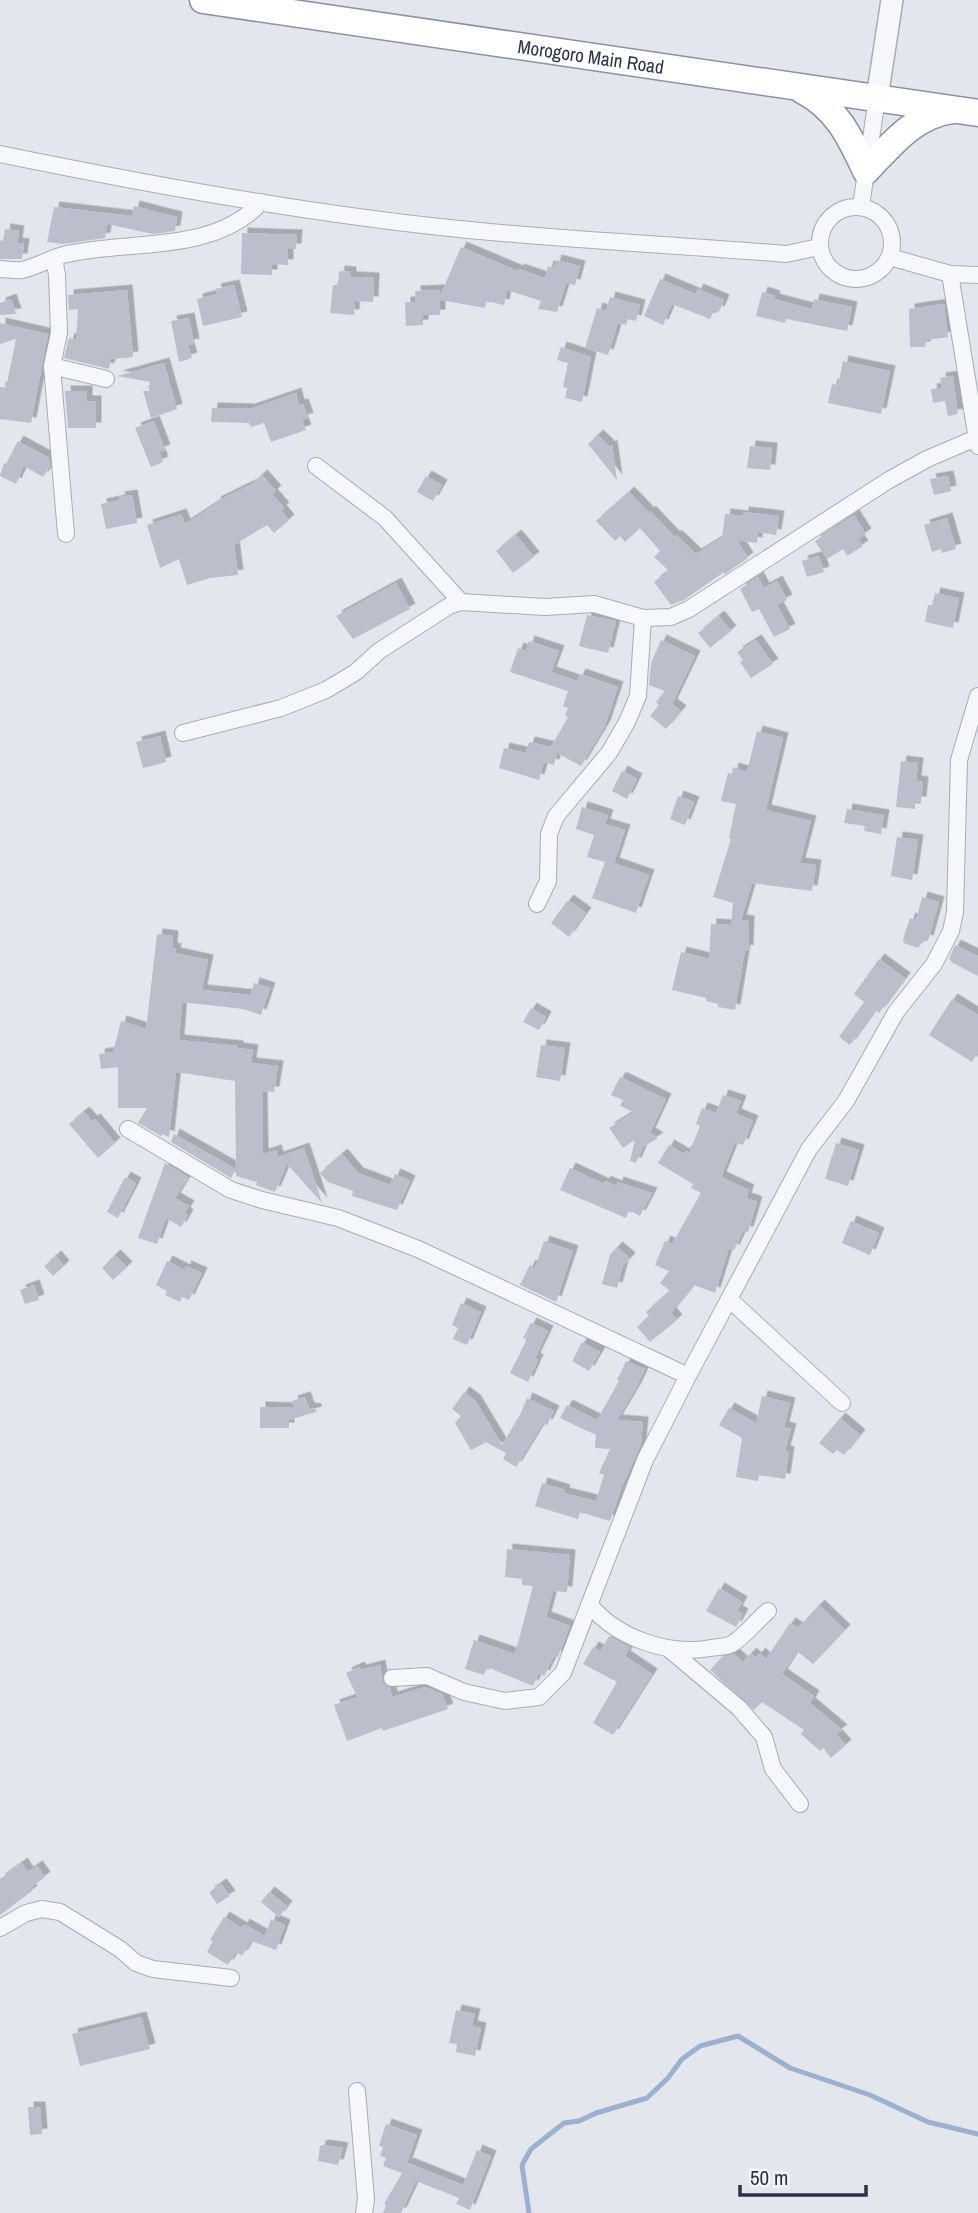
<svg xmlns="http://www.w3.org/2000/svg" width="978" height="2213" font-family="'Archivo Narrow',sans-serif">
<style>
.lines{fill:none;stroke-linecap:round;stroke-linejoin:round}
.stream{stroke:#9cb1ce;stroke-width:5}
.building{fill:#babfcb;filter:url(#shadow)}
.minor-casing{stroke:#a7acb7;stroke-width:18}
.tertiary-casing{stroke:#a7acb7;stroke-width:24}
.trunk-casing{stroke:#8992a4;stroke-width:29}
.minor{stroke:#f6f7fa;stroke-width:16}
.tertiary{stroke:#f6f7fa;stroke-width:21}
.trunk{stroke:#fff;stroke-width:26}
.labels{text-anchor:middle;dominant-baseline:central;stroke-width:7;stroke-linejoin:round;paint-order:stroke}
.street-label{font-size:19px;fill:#293246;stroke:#f3f5f9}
</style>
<defs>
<filter id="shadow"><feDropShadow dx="5.5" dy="-5.5" stdDeviation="0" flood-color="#0004"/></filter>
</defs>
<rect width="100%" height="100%" fill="#e3e6ec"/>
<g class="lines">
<!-- stream -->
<polyline class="stream" points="529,2213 522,2165 531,2149 564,2123 579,2121 596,2113 647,2098 668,2078 682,2059 700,2046 738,2036 790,2068 870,2095 928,2122 978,2134"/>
</g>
<!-- building -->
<g class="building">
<polygon points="134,206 177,217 175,231 153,234 107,224 105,238 63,244 47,242 54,207 132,216"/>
<polygon points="5,229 19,231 17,243 24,244 22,259 0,259 0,240 3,241"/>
<polygon points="242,233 297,235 296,249 288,249 288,265 272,264 272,275 241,274"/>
<polygon points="461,247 518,271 519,269 545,278 548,266 554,268 556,260 580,266 575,285 566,283 557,312 538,309 541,301 507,290 504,305 486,301 485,308 440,300 440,315 423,315 423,325 406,326 405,302 416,302 415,291 440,290 440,296"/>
<polygon points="339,271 351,272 351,277 374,278 373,302 355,301 354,315 330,313 333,285 338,285"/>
<polygon points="660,279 696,294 698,289 724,300 719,312 714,310 710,319 672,304 663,325 644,316"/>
<polygon points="234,285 242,317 203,326 197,299 217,294 215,289"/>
<polygon points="127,290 133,357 111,359 109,369 64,358 69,338 76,340 78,309 69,310 68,295"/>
<polygon points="762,292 775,296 774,299 812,309 814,299 852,307 847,331 786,319 785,323 756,316"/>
<polygon points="610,297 640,305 636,321 628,319 626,325 618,323 608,355 585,348 597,308 606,311"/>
<polygon points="11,299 16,314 0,315 0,303"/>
<polygon points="944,304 948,337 927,340 925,347 910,347 909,309"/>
<polygon points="189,318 194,344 188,345 192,358 179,362 171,321"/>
<polygon points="0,323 48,334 31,423 0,419 0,387 6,388 16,339 0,344"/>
<polygon points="561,347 591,357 582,402 565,398 567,388 563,387 568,363 557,360"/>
<polygon points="843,361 890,371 881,414 828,403 832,384 838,385"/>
<polygon points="164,363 177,409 151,418 143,391 149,391 150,382 117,376"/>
<polygon points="953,376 958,414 948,416 945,401 933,403 931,389 942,388 940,378"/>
<polygon points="65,391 87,391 87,401 96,401 96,428 68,428"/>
<polygon points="296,393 299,405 303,404 308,418 302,420 306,430 271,442 264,423 251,427 249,423 211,422 212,408 250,409"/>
<polygon points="154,421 165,450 159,452 163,462 151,467 135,428"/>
<polygon points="598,435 610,447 612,445 617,480 588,444"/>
<polygon points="18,441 49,458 50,466 43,477 24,466 16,484 0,476 4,463 6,464"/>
<polygon points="750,446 772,448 770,470 747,468"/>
<polygon points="262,475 276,491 272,494 284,508 281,510 289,520 274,533 267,525 234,545 238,575 210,578 187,585 179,559 160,568 147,525 181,514 185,524 216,504 215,502 252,484"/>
<polygon points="426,476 442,485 433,501 417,492"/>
<polygon points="948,476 951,491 934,495 930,479"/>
<polygon points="629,492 649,513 650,511 675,537 676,535 696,554 722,538 725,514 743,516 743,512 779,516 776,535 758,532 757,543 737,540 748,558 725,574 724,572 684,600 671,605 654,582 669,571 654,557 660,551 640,528 625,542 620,536 615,541 596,521"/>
<polygon points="132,495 137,523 106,529 101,504 120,500 119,497"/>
<polygon points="854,515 866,534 858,539 863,546 847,556 843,549 827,559 815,541"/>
<polygon points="947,518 956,549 942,553 941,549 932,552 924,525"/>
<polygon points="516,535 534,557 513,573 496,551"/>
<polygon points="819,556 824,572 807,577 802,561"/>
<polygon points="758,577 764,588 777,581 787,600 777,605 790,629 774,637 759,609 752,612 740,589"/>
<polygon points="396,583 410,609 353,639 336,616"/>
<polygon points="935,593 959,598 953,628 925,622 928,605 932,605"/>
<polygon points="587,615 616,621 608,653 579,646"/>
<polygon points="719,616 731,631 710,648 698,633"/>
<polygon points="661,640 695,656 672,704 681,711 666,729 650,716 659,705 656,702 665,691 649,685 651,663"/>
<polygon points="756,640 773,664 751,678 740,662 743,660 737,652"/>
<polygon points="529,641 559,651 551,672 577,681 580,674 618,687 605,726 581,766 557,753 554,765 544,762 539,780 499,768 504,748 526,753 529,742 551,747 568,717 565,716 568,708 563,706 568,691 510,672 518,648 526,651"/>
<polygon points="757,731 783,738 766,810 811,821 800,863 816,865 812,891 752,883 741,920 749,921 748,951 745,950 735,1010 718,1007 718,1004 706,1001 706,998 672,990 681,952 709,959 711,924 731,925 733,903 713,897 731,839 729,838 736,804 721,801 728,773 732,774 733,768 747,772"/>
<polygon points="160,736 166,762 143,768 136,742"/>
<polygon points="901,761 918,763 916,781 923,782 921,802 915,802 915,809 896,807"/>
<polygon points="622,771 637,779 627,799 612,791"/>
<polygon points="678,796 694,802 685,825 670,819"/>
<polygon points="582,807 608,815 605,824 625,830 614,863 649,875 636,913 592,898 605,862 587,857 594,835 576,829"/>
<polygon points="847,809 884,815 881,834 864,831 865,826 844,823"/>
<polygon points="897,837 918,840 912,880 891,876"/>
<polygon points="922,897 939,902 928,941 924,940 918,948 904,943 903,939 910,918 916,920"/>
<polygon points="568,900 586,913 569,937 551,923"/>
<polygon points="157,934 173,936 172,948 176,949 175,953 208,960 202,990 251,995 254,983 270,988 261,1015 243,1009 182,1002 179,1040 238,1046 238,1048 253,1050 251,1063 278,1066 274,1092 262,1091 263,1154 276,1150 278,1157 304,1148 322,1203 287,1164 275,1192 256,1185 257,1182 236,1176 236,1169 231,1178 171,1142 174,1134 236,1169 235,1081 176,1072 169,1137 162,1134 161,1136 138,1123 147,1108 118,1108 118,1067 101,1069 99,1054 113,1052 121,1021 146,1029"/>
<polygon points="955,945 978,956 978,976 951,962 951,960 949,959"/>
<polygon points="879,959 905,978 879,1013 875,1010 850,1045 839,1037 864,1002 854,994"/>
<polygon points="952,999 978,1015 978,1052 972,1062 929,1035"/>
<polygon points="531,1008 546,1017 539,1030 523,1022"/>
<polygon points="541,1045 565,1048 560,1081 536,1077"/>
<polygon points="620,1077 666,1099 650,1133 658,1138 643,1147 636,1163 630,1161 635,1140 623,1148 609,1128 634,1112 620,1106 623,1100 611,1095"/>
<polygon points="723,1095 741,1101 736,1114 753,1121 743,1145 735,1142 721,1177 749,1190 746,1198 757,1202 748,1232 743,1231 734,1250 729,1248 715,1293 694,1285 671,1313 677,1320 650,1342 637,1327 649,1316 646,1312 670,1291 660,1283 669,1271 655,1265 665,1241 672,1244 701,1193 691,1188 693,1184 658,1163 669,1145 684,1154 686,1151 689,1153 700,1126 696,1124 702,1108 716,1113"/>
<polygon points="84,1112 92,1121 95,1119 115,1143 98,1158 69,1124"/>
<polygon points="836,1143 859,1150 848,1186 825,1179"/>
<polygon points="342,1154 358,1173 390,1185 395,1174 410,1181 397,1210 352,1196 353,1191 328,1182 320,1173"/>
<polygon points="165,1163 188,1177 175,1198 189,1206 185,1212 188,1215 181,1227 166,1218 157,1244 138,1238"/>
<polygon points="570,1168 604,1184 605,1181 617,1186 618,1182 652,1193 640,1216 629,1210 626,1218 560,1190"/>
<polygon points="125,1177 136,1183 118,1218 107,1212"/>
<polygon points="851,1221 879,1233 870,1255 842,1243"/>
<polygon points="544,1241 573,1251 556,1302 520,1285 530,1265 535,1268"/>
<polygon points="617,1247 630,1258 623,1266 617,1288 602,1284 610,1255"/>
<polygon points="115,1255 127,1267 113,1280 102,1268"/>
<polygon points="56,1256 64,1266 53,1276 44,1266"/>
<polygon points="167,1261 185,1270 186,1266 202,1273 189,1300 182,1297 180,1302 165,1295 167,1291 156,1285"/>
<polygon points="34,1285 39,1300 25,1304 20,1290"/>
<polygon points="461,1303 481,1312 467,1345 453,1339 458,1328 452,1325"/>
<polygon points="531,1323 548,1331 535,1358 538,1360 528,1382 510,1373 525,1343 526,1339 523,1338"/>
<polygon points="582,1342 600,1352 589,1371 572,1361"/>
<polygon points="626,1361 645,1369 636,1388 617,1420 643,1422 641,1444 621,1489 610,1521 580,1512 578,1519 535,1506 542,1483 565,1490 564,1493 596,1501 604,1475 599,1473 610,1449 595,1448 596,1435 560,1418 567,1405 597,1420 619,1381 617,1380"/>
<polygon points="464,1392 475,1400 502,1445 521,1413 527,1398 554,1411 547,1425 543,1423 516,1467 503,1459 506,1453 486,1442 471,1450 455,1423 461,1416 452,1409"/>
<polygon points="762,1396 790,1403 784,1427 791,1429 785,1451 789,1452 785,1479 759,1475 758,1481 736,1477 742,1438 719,1425 729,1408 756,1423"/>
<polygon points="305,1397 309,1408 316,1409 316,1412 289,1420 289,1428 260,1428 260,1407 294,1408 292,1401"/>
<polygon points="840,1418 860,1435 844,1455 837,1450 833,1454 819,1443"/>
<polygon points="507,1549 570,1555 567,1592 553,1591 546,1617 570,1626 558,1657 554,1656 544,1676 539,1673 533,1686 487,1667 484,1675 465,1669 474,1640 515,1654 533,1586 522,1585 522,1579 505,1577"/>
<polygon points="719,1588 742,1602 737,1611 743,1614 736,1627 706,1611"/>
<polygon points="819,1605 845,1630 813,1664 797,1651 782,1674 814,1696 810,1703 842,1730 836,1734 846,1745 831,1758 823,1748 820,1751 801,1734 804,1730 762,1702 754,1710 710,1670 722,1657 734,1654 743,1662 751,1653 756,1658 760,1653 766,1659 790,1623 798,1628"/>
<polygon points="609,1636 630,1647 625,1656 652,1674 613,1735 593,1723 617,1682 583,1664 593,1647 601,1651"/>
<polygon points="380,1665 383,1683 390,1688 392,1697 425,1687 442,1694 448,1709 383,1731 382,1728 347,1741 334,1705 357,1697 346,1673 359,1667 361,1670"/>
<polygon points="22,1863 28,1872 37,1866 45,1877 30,1888 32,1891 0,1915 0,1879"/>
<polygon points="221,1884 230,1896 217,1904 209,1892"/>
<polygon points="269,1892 287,1906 279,1917 261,1902"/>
<polygon points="224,1917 242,1928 244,1924 265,1936 271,1919 285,1925 276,1950 251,1941 242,1956 236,1952 228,1965 207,1952 213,1941 210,1940"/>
<polygon points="456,2010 475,2014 472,2026 481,2028 475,2056 456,2052 457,2044 449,2043"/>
<polygon points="141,2017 150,2049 80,2066 72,2034"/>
<polygon points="28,2107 40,2107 42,2134 30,2135"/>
<polygon points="386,2124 417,2135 406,2166 408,2163 463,2185 477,2150 491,2156 470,2210 456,2204 459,2198 416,2181 401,2213 383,2213 386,2205 384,2204 402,2173 383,2166 386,2158 380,2156 383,2147 379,2146"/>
<polygon points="324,2145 343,2148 338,2165 318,2161 320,2146"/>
</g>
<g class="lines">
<!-- minor casing -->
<g class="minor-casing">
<g id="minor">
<path d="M0,154C152,185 305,213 459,229C567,240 677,245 786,254L819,247"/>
<polyline points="861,206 877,98"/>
<circle cx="856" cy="243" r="36"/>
<polyline points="890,257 950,274 978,275"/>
<polyline points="54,258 57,275 59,333 52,366 66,534"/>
<path d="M0,269C7,269 15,271 22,270C37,267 52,257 67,254C129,240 215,254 261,202"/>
<polyline points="950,274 978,446"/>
<polyline points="52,366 106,379"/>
<polyline points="316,466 385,518 461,602"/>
<polyline points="183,733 281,708 326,690 356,672 379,651 449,606 461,602 545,607 594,604 643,618 671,617 689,609 889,480 927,459 976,438"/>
<polyline points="537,904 548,881 549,834 556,816 609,753 627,722 638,696 643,618"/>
<polyline points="128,1129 231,1190 262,1200 338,1218 418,1249 688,1376"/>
<polyline points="729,1299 842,1403"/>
<path d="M590,1605C617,1638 668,1656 711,1648C717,1647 726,1647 732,1644C745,1636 756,1621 768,1611"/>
<polyline points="670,1650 739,1708 764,1737 773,1769 800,1804"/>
<polyline points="392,1678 427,1676 464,1692 505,1701 539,1697 563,1673 645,1460 688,1376 809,1149 846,1101 896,1012 934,964 951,931 955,912 959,760 978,696"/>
<polyline points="0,1928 26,1913 42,1909 60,1912 120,1949 136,1963 153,1969 231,1978"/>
<polyline points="357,2091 366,2199 364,2213"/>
</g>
</g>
<!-- tertiary casing -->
<g class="tertiary-casing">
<polyline id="tertiary" points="877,98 892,0"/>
</g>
<!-- trunk casing -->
<g class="trunk-casing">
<g id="trunk">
<path id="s1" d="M203,0L978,113"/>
<path d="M802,90C837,108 850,137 866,171C891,145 914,115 952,110"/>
</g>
</g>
<!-- minor -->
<use href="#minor" class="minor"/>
<!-- tertiary -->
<use href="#tertiary" class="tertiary"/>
<!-- trunk -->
<use href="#trunk" class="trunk"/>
</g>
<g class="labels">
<!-- street labels -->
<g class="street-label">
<text stroke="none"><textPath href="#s1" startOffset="392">Morogoro Main Road</textPath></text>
</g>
</g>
<!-- scale -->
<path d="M740 2185v10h126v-10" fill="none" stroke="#293246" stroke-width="3.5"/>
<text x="750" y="2185" font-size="21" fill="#293246" stroke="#f3f5f9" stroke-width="5" paint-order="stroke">50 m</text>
</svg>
